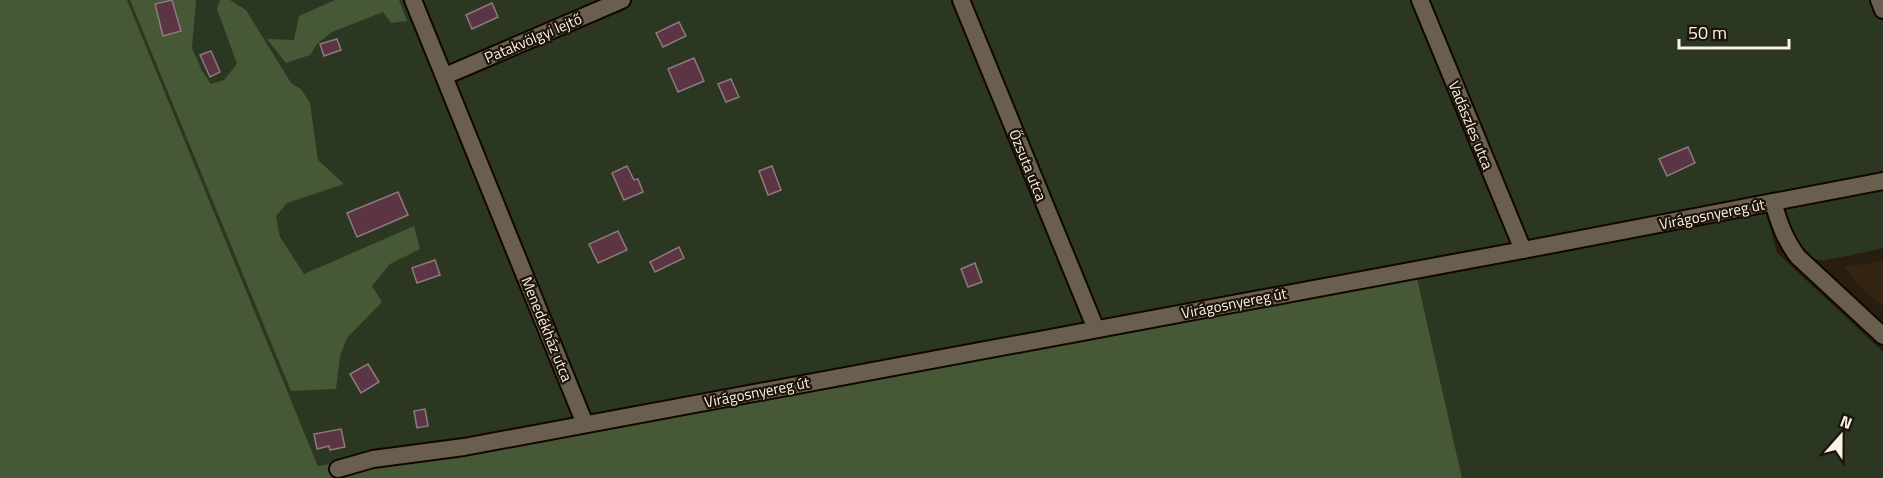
<svg xmlns="http://www.w3.org/2000/svg" width="1883" height="478" font-family="'Titillium Web',sans-serif">
<style>
.built{fill:#332512}
.green{fill:#2c3721}
.forest{fill:#465835}
.building{fill:#5b3544;stroke:#8e7981;stroke-width:1.5}
.lines{fill:none;stroke-linecap:round;stroke-linejoin:round}
.minor-casing{stroke:#110701;stroke-width:20}
.minor{stroke:#6a5e4f;stroke-width:16}
.labels{text-anchor:middle;dominant-baseline:central;stroke-width:4.5;stroke-linejoin:round;paint-order:stroke}
.street-label{font-size:15px;fill:#faf2e9;stroke:#1e1408}
</style>
<rect width="100%" height="100%" fill="#281e10"/>
<!-- built -->
<polygon class="built" points="1883,261 1883,307 1857,283 1844,267"/>
<!-- green -->
<g class="green">
<polygon points="127,0 1883,0 1883,172 1761,195 1777,253 1883,352 1883,478 1462,478 1415,269 318,466"/>
<path d="M1883,185V248C1873,250 1825,262 1819,260C1798,256 1790,231 1783,214L1787,207Z"/>
</g>
<!-- forest -->
<g class="forest">
<polygon points="0,0 127,0 318,466 1415,269 1462,478 0,478"/>
<polygon points="130,0 196,0 192,48 202,71 211,84 224,80 237,64 217,9 220,0 230,0 246,10 291,83 301,89 310,103 318,160 344,184 287,203 276,216 280,237 304,274 414,226 420,249 390,264 372,286 382,302 347,338 340,356 336,389 291,391"/>
<polygon points="335,0 399,0 407,21 391,23 383,12 332,32 317,44 310,55 286,63 267,39 294,40 299,16"/>
</g>
<!-- building -->
<g class="building">
<polygon points="172,0 181,31 163,36 155,4"/>
<polygon points="492,3 498,17 472,29 466,15"/>
<polygon points="679,22 686,36 663,47 656,33"/>
<polygon points="337,39 341,50 324,56 320,44"/>
<polygon points="211,51 220,72 210,77 200,55"/>
<polygon points="694,58 704,81 678,92 668,69"/>
<polygon points="731,79 739,97 726,102 718,84"/>
<polygon points="1688,147 1695,163 1667,176 1659,159"/>
<polygon points="627,166 634,180 638,179 643,192 624,200 612,173"/>
<polygon points="772,166 781,190 768,195 759,171"/>
<polygon points="398,192 408,215 357,237 347,213"/>
<polygon points="618,231 627,250 598,263 589,244"/>
<polygon points="679,247 684,258 655,272 650,262"/>
<polygon points="435,260 440,275 417,283 412,268"/>
<polygon points="975,263 982,282 968,287 961,269"/>
<polygon points="368,364 379,382 361,393 350,374"/>
<polygon points="425,409 428,426 417,428 414,411"/>
<polygon points="341,429 345,447 330,450 329,446 317,449 314,434"/>
</g>
<g class="lines">
<!-- minor casing -->
<g class="minor-casing">
<g id="minor">
<polyline points="413,0 585,424"/>
<polyline points="961,0 1096,329"/>
<polyline points="1420,0 1523,250"/>
<polyline points="1879,0 1883,10"/>
<polyline points="445,76 622,0"/>
<path d="M1773,202C1779,223 1785,240 1798,257L1883,336"/>
<polyline points="338,469 373,459 464,447 1523,250 1883,181"/>
</g>
</g>
<!-- minor -->
<use href="#minor" class="minor"/>
</g>
<g class="labels">
<!-- street labels -->
<g class="street-label">
<text transform="translate(533 38) rotate(-23)">Patakvölgyi lejtő</text>
<text transform="translate(1471 125) rotate(68)">Vadászles utca</text>
<text transform="translate(1028 165) rotate(68)">Őzsuta utca</text>
<text transform="translate(1712 214) rotate(-11)">Virágosnyereg út</text>
<text transform="translate(1234 303) rotate(-11)">Virágosnyereg út</text>
<text transform="translate(547 329) rotate(68)">Menedékház utca</text>
<text transform="translate(757 392) rotate(-11)">Virágosnyereg út</text>
</g>
</g>
<!-- north arrow -->
<g transform="translate(1841 436) rotate(21)" stroke="#1e1408" stroke-width="4.5" paint-order="stroke">
<path d="M0-4.5L10 22L0 15L-10 22Z" fill="#faf2e9"/>
<text y="-9" font-size="16" font-weight="bold" text-anchor="middle" fill="#faf2e9">N</text>
</g>
<!-- scale -->
<path d="M1679 39v9h110v-9" fill="none" stroke="#faf2e9" stroke-width="3"/>
<text x="1688" y="39" font-size="18" fill="#faf2e9" stroke="#1e1408" stroke-width="4.5" paint-order="stroke">50 m</text>
</svg>
